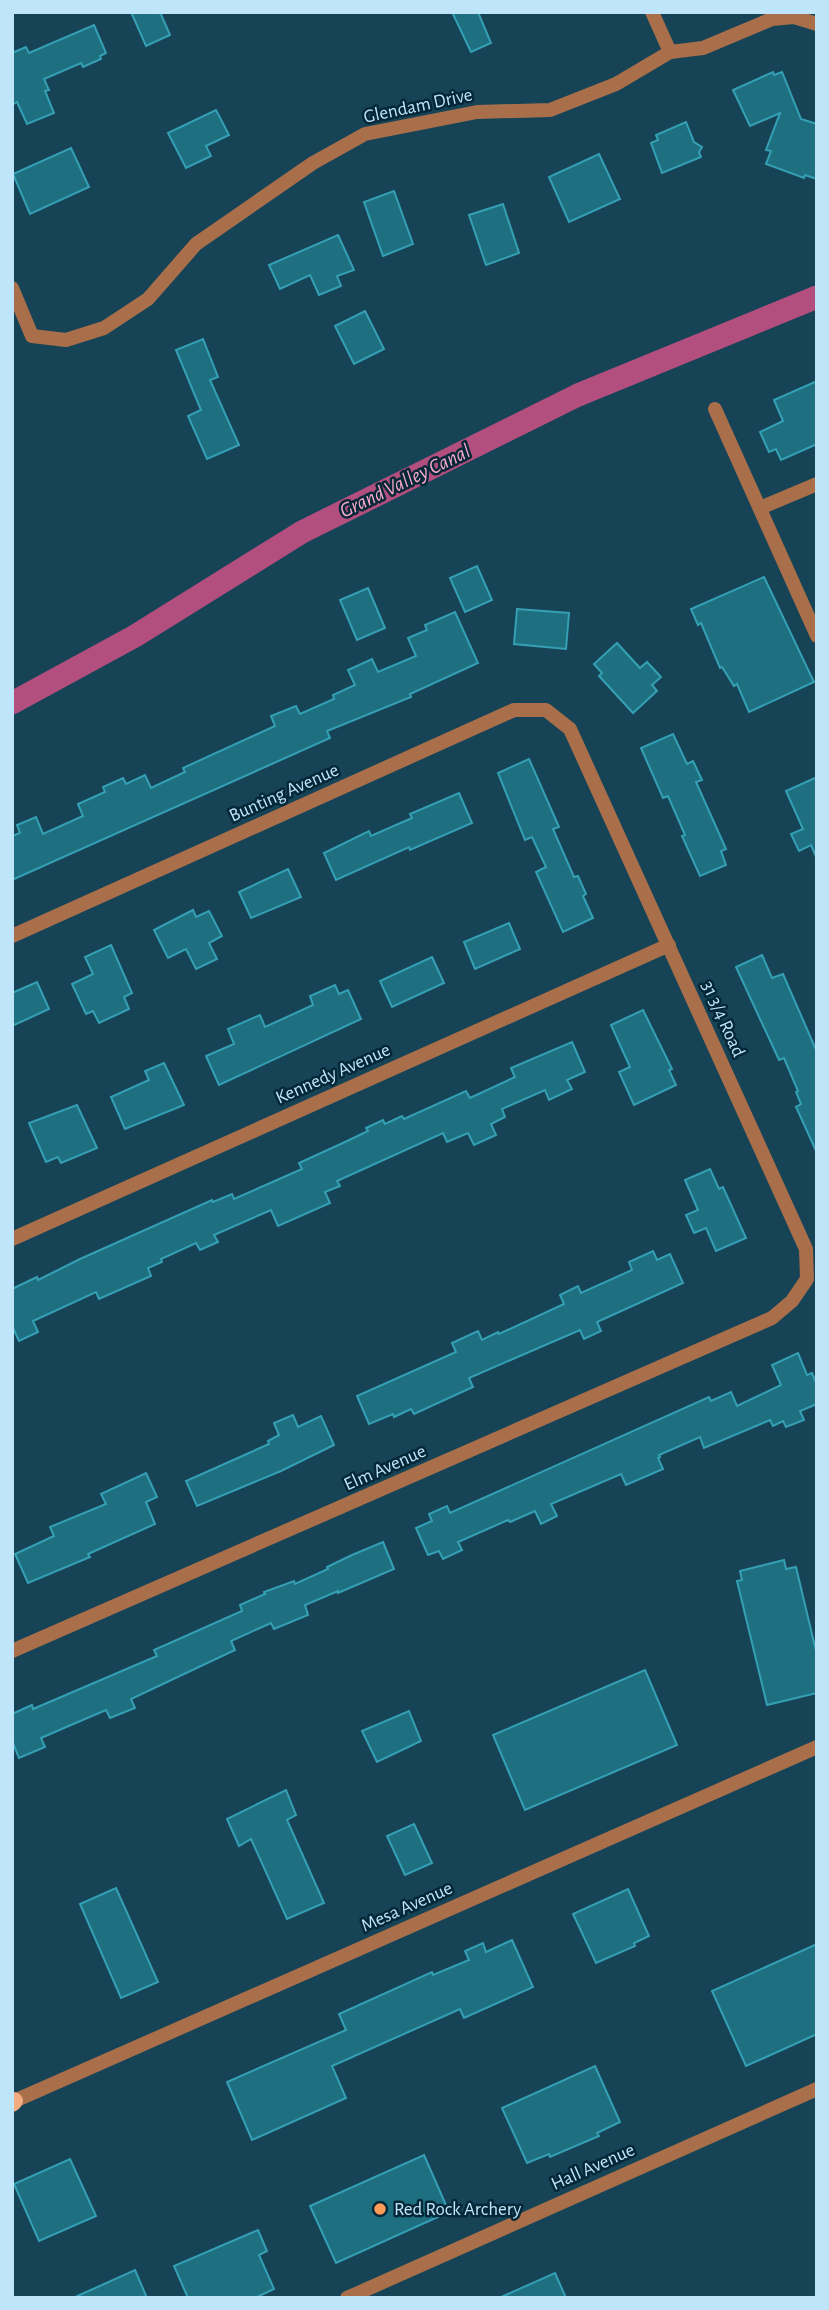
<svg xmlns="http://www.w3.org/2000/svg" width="829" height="2310" font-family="'Alegreya Sans',sans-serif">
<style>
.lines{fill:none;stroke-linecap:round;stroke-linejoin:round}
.canal{stroke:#b24f7e;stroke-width:23}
.building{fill:#1e7080;stroke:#35a0b4;stroke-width:2}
.minor{stroke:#a96f4a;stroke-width:14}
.tertiary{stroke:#a96f4a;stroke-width:14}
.primary{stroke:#f3ac80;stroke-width:18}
.poi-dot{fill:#fe9b59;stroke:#042838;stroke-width:2.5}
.labels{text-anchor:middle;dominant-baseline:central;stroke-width:5;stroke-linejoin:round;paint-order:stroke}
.street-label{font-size:19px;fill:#bfe5fa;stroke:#042838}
.poi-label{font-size:19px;fill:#bfe5fa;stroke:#042838;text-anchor:start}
.water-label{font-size:21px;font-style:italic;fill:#f8a8c9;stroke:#042838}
</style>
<rect width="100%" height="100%" fill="#174357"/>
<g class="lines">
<!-- canal -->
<polyline class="canal" points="12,703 135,636 302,532 578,395 817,297"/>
</g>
<!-- building -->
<g class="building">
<polygon points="131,12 160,12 170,35 146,46"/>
<polygon points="452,12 478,12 491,43 471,52"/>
<polygon points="94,25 106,53 100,56 101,59 83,67 81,63 44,79 49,90 45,91 54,113 27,124 17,102 12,105 12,53 26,47 29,53"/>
<polygon points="773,72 774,75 782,72 801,119 817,124 817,179 805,175 804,178 766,164 771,151 766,150 780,113 750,126 733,90"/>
<polygon points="216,110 229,135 206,146 211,156 186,168 168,133"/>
<polygon points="686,122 694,142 702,147 699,152 701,157 662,173 651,143 658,140 656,135"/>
<polygon points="71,148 89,187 30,214 13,174"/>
<polygon points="599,154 620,199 569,222 549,177"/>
<polygon points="394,191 413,244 383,256 364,202"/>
<polygon points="503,204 519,253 486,265 469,215"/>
<polygon points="338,235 354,270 337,276 341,286 319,295 310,275 280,289 269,265"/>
<polygon points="365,311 384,349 354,364 335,326"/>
<polygon points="203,339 218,377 210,380 239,445 207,459 188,416 201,410 176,350"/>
<polygon points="817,381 817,444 781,460 776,449 769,452 760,432 783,421 774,400"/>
<polygon points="477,566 492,600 465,612 450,578"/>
<polygon points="764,577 814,682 749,712 737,684 734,686 722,667 720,668 701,623 698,625 691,609"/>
<polygon points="368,588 385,628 357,640 340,600"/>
<polygon points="517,609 569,613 566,649 514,644"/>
<polygon points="455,612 478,663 410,694 411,697 327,731 330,738 12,880 12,836 20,833 17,825 36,817 43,834 83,816 78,804 105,792 103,787 123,778 126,784 145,775 151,788 185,772 183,768 275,726 271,716 296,706 300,714 334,699 333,695 355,685 348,670 372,659 378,672 416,656 408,638 427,630 425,625"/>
<polygon points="617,643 640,668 647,662 661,677 652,685 657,691 633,713 599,676 602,673 594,664"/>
<polygon points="673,734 687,764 693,761 702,780 696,782 726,849 721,851 726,865 700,876 682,836 685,835 668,796 663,798 641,748"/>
<polygon points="529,759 559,827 553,829 574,877 578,876 586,894 583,896 593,918 563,932 536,872 546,867 532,837 525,840 498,773"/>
<polygon points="817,777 817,859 811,845 799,851 791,834 803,829 786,791"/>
<polygon points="459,793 472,823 410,850 409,847 336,880 324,853 369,831 371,836 412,818 410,814"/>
<polygon points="288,869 301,897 251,918 239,892"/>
<polygon points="193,910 196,917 209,911 222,936 209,943 217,959 196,969 186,949 168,958 154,930"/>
<polygon points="509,923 520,949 475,969 464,942"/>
<polygon points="111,945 132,993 124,997 129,1009 99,1023 93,1011 86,1014 72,984 93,974 85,957"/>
<polygon points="762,955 772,978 783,974 817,1052 817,1153 796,1107 801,1104 796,1092 798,1091 784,1058 779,1060 736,967"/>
<polygon points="432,957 444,983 392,1007 380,981"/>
<polygon points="37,982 49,1009 12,1026 12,993"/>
<polygon points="335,985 339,994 348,990 361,1019 219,1085 206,1056 234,1044 228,1029 260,1015 265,1027 313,1005 310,996"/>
<polygon points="643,1010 672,1069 669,1070 676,1085 634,1105 619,1072 630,1067 611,1025"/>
<polygon points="572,1042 585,1072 567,1080 572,1089 549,1100 545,1090 502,1109 505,1117 491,1124 496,1135 474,1145 468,1133 447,1142 443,1133 337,1181 340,1186 325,1192 330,1203 278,1226 271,1210 214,1235 218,1242 200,1250 196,1243 161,1259 162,1262 148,1268 151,1276 99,1299 96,1292 33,1321 38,1332 19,1341 12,1326 12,1289 37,1277 38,1280 80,1259 212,1200 213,1202 232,1194 234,1199 302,1169 299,1163 345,1142 368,1131 366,1128 383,1120 385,1124 402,1116 404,1119 466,1091 470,1098 515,1077 511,1068"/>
<polygon points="164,1063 184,1105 125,1129 111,1097 149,1080 145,1071"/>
<polygon points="77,1105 97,1148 61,1163 58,1157 46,1162 29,1123"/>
<polygon points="710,1169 719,1189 723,1187 746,1238 716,1251 706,1228 694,1233 686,1215 698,1210 685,1180"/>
<polygon points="653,1251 657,1260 670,1254 683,1283 597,1322 601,1331 584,1339 580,1330 469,1378 473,1387 414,1414 411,1409 394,1417 393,1414 369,1424 357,1396 456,1352 452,1343 478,1331 482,1340 498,1332 499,1334 564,1304 560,1295 578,1286 581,1293 632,1270 629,1262"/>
<polygon points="798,1353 807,1375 812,1373 817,1385 817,1404 800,1411 804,1420 786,1427 783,1421 773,1426 770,1420 704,1448 700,1437 659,1455 660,1457 658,1458 663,1469 626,1485 621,1474 551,1504 557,1516 541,1524 535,1511 510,1522 508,1520 458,1542 462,1550 443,1559 439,1551 428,1555 416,1528 432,1521 429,1514 447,1506 450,1513 709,1397 711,1401 731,1392 737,1406 781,1385 772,1365"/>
<polygon points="293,1415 298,1427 321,1416 334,1445 281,1471 197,1506 186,1481 269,1444 268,1441 279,1435 274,1423"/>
<polygon points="146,1473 157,1497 146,1502 155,1524 88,1554 90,1557 28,1583 15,1554 54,1536 50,1527 106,1504 101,1494"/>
<polygon points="383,1542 394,1569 338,1593 338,1591 305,1605 308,1615 274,1629 271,1623 231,1641 235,1650 131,1699 135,1708 110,1718 106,1710 64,1728 41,1738 45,1747 19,1758 12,1741 12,1714 32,1705 33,1709 157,1656 154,1650 242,1611 240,1605 265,1594 264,1592 294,1581 295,1584 328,1569 327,1567 352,1555"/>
<polygon points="784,1560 786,1569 796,1567 817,1655 817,1693 767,1705 737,1581 742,1580 740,1571"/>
<polygon points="645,1670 677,1745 525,1810 493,1735"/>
<polygon points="409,1711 421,1741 377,1762 362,1731"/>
<polygon points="286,1790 296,1815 287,1820 324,1903 287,1919 251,1839 239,1846 227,1819"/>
<polygon points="414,1824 432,1863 405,1875 387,1836"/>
<polygon points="116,1888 158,1982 121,1998 80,1904"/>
<polygon points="628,1889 649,1936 634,1943 635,1946 596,1963 573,1914"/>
<polygon points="512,1940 533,1987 464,2018 460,2009 332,2066 346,2098 252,2140 227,2082 346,2030 339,2014 432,1972 433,1975 469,1960 465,1951 483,1943 486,1952"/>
<polygon points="817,1944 817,2034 746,2066 712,1991"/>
<polygon points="595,2066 620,2122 597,2133 599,2136 550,2157 549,2154 527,2163 502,2108"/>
<polygon points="424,2155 449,2212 336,2263 310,2206"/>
<polygon points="70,2159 96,2216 39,2241 14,2184"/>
<polygon points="258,2230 267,2251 259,2255 274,2289 255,2298 188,2298 174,2266"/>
<polygon points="135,2270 147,2298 73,2298"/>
<polygon points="555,2273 566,2298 499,2298"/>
</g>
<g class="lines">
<!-- minor -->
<g class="minor">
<polyline points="652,12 670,52"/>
<polyline points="12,288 32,336 66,340 104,328 148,299 196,244 313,163 365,134 477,112 550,110 616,84 670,52 703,48 772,19 794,17 817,24"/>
<polyline points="715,409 817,636"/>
<polyline points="760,508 817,484"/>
<polyline points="12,936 514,710 546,710 570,729 806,1249 807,1279 792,1301 772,1318 12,1651"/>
<polyline points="12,1239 669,945"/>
<polyline points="347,2298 817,2089"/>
</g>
<!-- tertiary -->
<polyline class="tertiary" points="12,2102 817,1747"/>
<!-- primary -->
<polyline class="primary" points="12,2103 14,2101"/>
</g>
<!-- markers -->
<circle class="poi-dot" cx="380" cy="2209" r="7"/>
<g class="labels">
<!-- street labels -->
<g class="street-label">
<text transform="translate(418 106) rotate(-12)">Glendam Drive</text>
<text transform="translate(284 793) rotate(-24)">Bunting Avenue</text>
<text transform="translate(723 1019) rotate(66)">31 3/4 Road</text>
<text transform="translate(333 1074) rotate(-24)">Kennedy Avenue</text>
<text transform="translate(385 1468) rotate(-24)">Elm Avenue</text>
<text transform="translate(407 1907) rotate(-24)">Mesa Avenue</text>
<text transform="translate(593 2167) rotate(-24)">Hall Avenue</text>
</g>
<!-- poi labels -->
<g class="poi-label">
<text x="394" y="2209">Red Rock Archery</text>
</g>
<!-- water labels -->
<g class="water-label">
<text transform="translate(405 481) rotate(-26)">Grand Valley Canal</text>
</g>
</g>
<!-- border -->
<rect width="829" height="2310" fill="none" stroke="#bfe5fa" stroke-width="28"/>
</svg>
